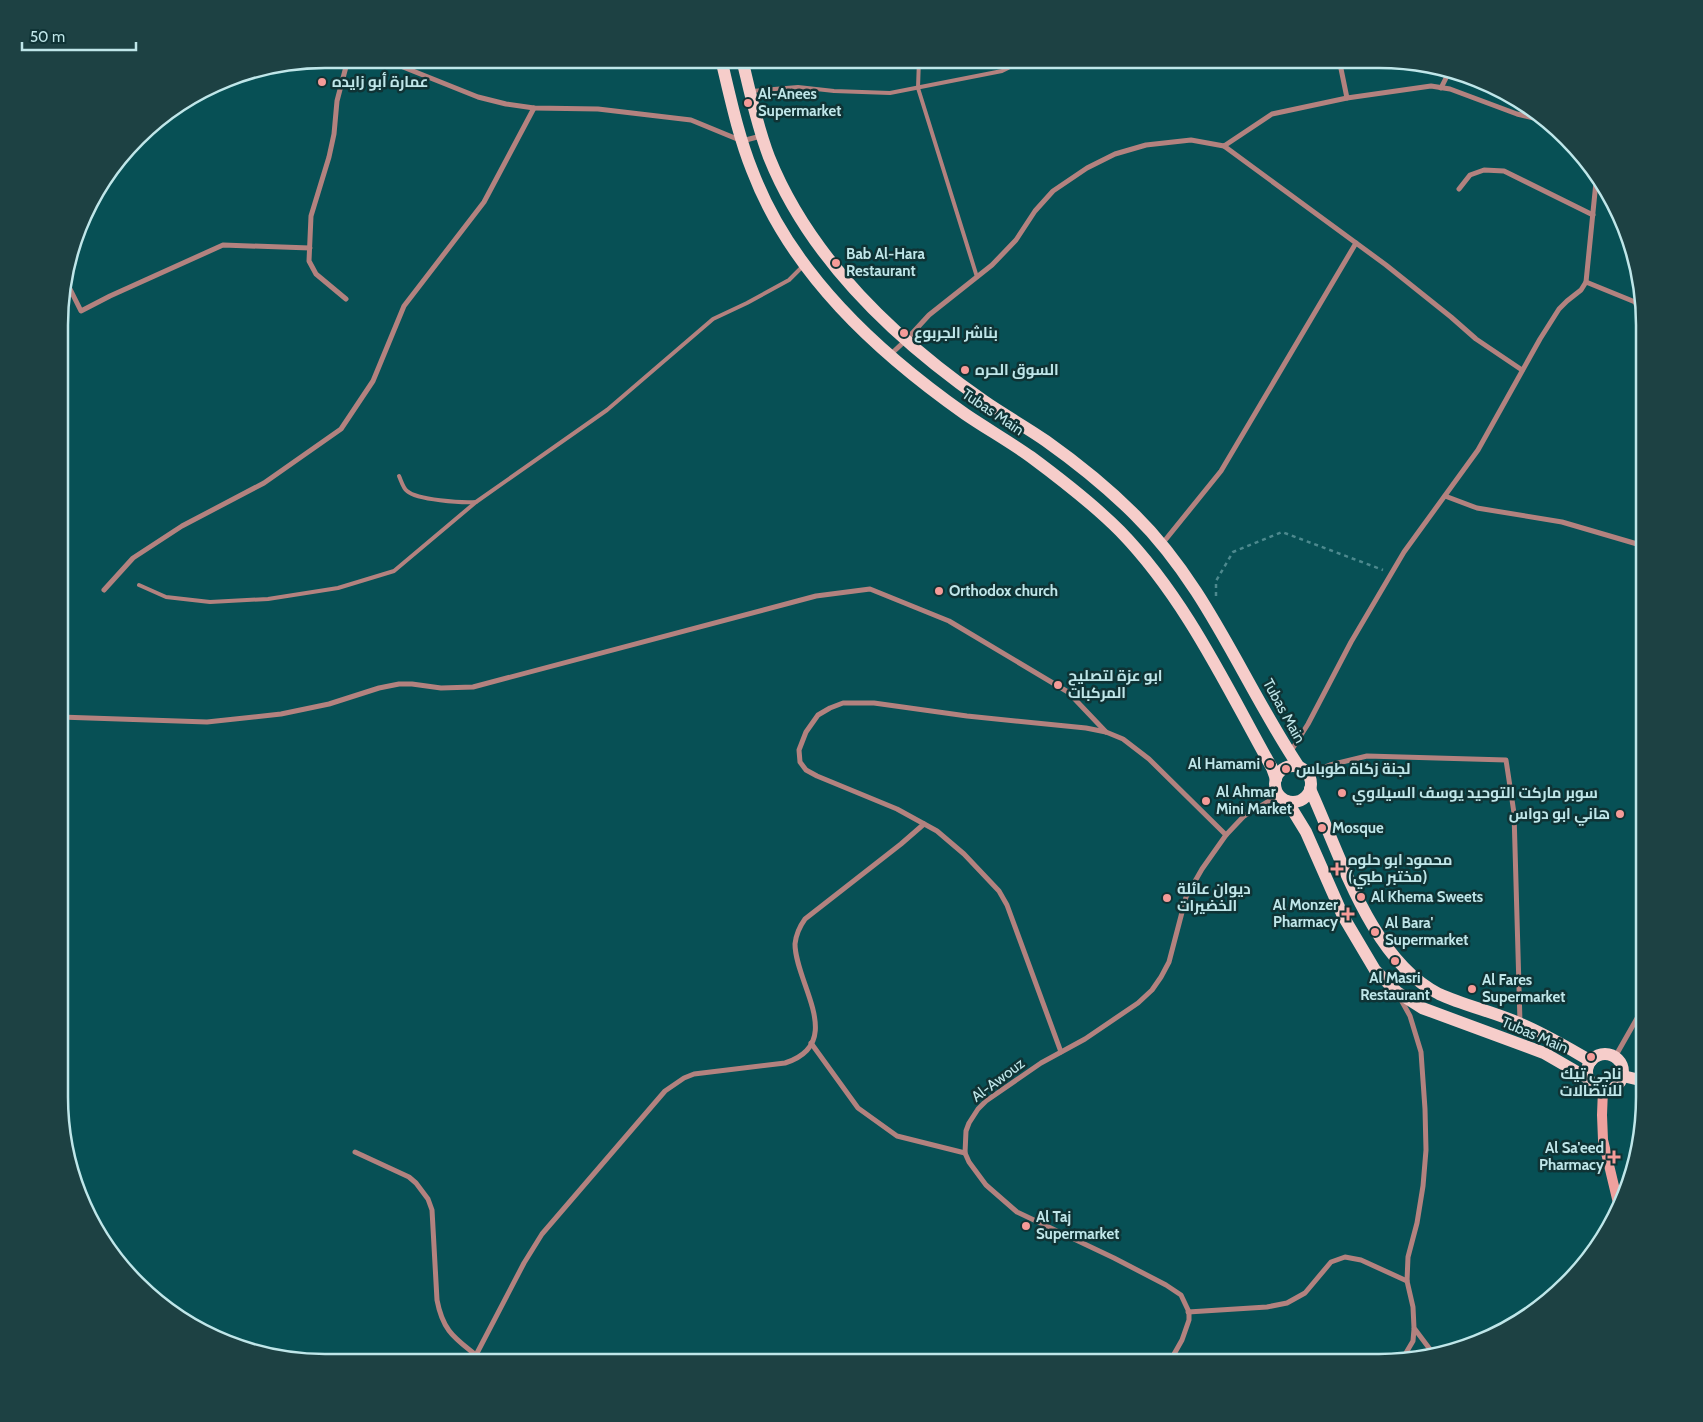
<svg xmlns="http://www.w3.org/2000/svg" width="1703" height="1422" font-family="Cabin,Cairo,sans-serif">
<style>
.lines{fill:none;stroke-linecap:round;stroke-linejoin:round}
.path{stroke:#4d898e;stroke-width:2.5;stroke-dasharray:4 4;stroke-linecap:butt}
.lane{stroke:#b3827f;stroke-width:4}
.street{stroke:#b3827f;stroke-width:5}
.secondary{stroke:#efa19e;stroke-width:10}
.primary{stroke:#f6cdca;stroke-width:12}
.poi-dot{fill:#f59b98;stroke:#0f3335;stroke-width:2}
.labels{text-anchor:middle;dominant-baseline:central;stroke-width:5;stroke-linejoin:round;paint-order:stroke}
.poi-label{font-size:15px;font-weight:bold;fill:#bfe6e9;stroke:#0f3335;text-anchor:start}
.street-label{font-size:15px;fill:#bfe6e9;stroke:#0f3335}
.rim{fill:none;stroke:#bfe6e9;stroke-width:2.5}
</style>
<rect width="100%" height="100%" fill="#075055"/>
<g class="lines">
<!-- path -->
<polyline class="path" points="1216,596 1216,581 1233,552 1282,532 1383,570"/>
<!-- lane -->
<g class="lane">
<polyline points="919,59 918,88 977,277"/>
<polyline points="752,91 798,87 834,91 890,93 1002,71 1026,59"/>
<path d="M399,476C401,480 403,488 407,491C417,500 462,503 476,502"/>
<polyline points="139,585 166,597 210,602 268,599 338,588 394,571 476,502 607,410 713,319 747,303 789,280 803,266"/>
</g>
<!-- street -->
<g class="street">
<polyline points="383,59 478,97 506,104 534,108 598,109 691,120 742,141 761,136"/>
<polyline points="1339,59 1347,98"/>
<polyline points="1441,88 1449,72"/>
<polyline points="1224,146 1386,265 1451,317 1476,339 1522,370"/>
<polyline points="1459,189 1470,175 1484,170 1504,171 1593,215"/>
<polyline points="65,279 81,311 110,296 223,245 310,248"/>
<polyline points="1586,282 1640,304"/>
<polyline points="346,299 316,274 309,261 311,216 329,157 334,134 337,101 348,59"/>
<polyline points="1636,304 1644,330"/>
<polyline points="890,355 906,340 929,315 992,265 1016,240 1035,211 1053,191 1087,168 1115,154 1146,145 1191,140 1224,146 1272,114 1347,98 1431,86 1450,89 1517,114 1542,120"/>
<polyline points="1445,496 1477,508 1562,522 1644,546"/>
<polyline points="1162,544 1221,471 1356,243"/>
<polyline points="104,590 133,558 182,526 264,483 341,429 373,381 404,306 484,202 534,108"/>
<polyline points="60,717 207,722 281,714 329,704 379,688 399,684 412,684 441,688 473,687 816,596 870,589 949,621 1068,692 1106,732"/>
<polyline points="1291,751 1308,724 1351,642 1404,552 1478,450 1540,339 1559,309 1567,301 1581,290 1586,282 1596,182"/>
<polyline points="1307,774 1330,765 1367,756 1506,760 1514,813 1520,1022"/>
<path d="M1644,839C1635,813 1639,790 1644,764"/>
<polyline points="1400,998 1410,1016 1421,1052 1425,1109 1426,1150 1423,1186 1417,1223 1408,1257 1407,1281 1413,1307 1414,1328 1432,1352"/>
<polyline points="811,1043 858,1108 897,1136 965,1153"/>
<polyline points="1061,1052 1007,905 999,891 964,854 937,831 897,809 817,776 806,770 800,762 799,750 806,732 818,715 830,708 843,703 874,703 967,716 1086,728 1106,732 1123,739 1149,759 1226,835"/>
<polyline points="1615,1057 1644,1006"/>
<path d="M355,1152L409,1177L416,1183L428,1199L432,1210L437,1300C444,1337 460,1340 485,1363"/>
<polyline points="1188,1312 1267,1307 1287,1303 1305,1293 1331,1262 1345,1257 1361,1260 1407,1281"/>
<path d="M476,1355L524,1263L542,1234L665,1091L684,1078L694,1074L785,1063C847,1043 795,983 795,944C796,934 800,926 805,919L901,844L924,824"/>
<polyline points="1403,1358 1413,1341 1414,1329"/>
<polyline points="1169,1363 1182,1340 1189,1320 1189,1312 1181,1295 1166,1285 1114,1258 1017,1212 986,1185 969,1162 965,1153 966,1131 969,1123 978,1109 986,1101 1041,1063 1085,1039 1138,1003 1152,990 1161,977 1169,962 1186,897 1202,869 1226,835 1244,816 1279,795"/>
</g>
<!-- secondary -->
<polyline class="secondary" points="1603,1089 1602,1115 1603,1140 1619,1207"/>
<!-- primary -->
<g class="primary">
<path d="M721,59C730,96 738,135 752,170C791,273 877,352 965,414C987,429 1010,442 1031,457C1062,480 1093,504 1120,531C1186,599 1226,686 1272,768L1276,779"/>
<path d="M742,59C750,92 757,126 769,157C810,259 895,339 984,401C1004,415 1026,427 1046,441C1077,463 1108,488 1135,515C1208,587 1243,683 1299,767"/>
<circle cx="1293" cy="784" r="18"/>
<path d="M1310,789C1340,854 1371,960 1439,994C1465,1006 1495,1012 1521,1024C1545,1034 1568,1048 1591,1061"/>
<polyline points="1287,801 1306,832 1343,916 1375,970 1397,992 1422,1008 1544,1053 1589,1079"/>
<circle cx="1605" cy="1072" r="18"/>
<polyline points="1623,1076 1644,1081"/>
</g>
</g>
<!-- markers -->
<g class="poi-dot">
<circle cx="322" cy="82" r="5"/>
<circle cx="748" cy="103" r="5"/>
<circle cx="836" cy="263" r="5"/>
<circle cx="904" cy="333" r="5"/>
<circle cx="965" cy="370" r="5"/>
<circle cx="939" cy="591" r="5"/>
<circle cx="1058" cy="685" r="5"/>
<circle cx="1270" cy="764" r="5"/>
<circle cx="1286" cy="769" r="5"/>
<circle cx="1342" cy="793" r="5"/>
<circle cx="1206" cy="801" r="5"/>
<circle cx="1620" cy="814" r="5"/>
<circle cx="1322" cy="828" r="5"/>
<path d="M1334.5 861.5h5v5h5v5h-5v5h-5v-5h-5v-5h5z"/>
<circle cx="1361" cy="897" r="5"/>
<circle cx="1167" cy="898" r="5"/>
<path d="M1345.5 906.5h5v5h5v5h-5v5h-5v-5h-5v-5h5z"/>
<circle cx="1375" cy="932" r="5"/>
<circle cx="1395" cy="961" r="5"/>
<circle cx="1472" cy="989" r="5"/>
<circle cx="1591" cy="1057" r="5"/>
<path d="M1611.5 1149.5h5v5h5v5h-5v5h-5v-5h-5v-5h5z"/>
<circle cx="1026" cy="1226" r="5"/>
</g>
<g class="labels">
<!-- poi labels -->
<g class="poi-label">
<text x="332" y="82">عمارة أبو زايده</text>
<text x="758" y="94">Al-Anees<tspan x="758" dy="17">Supermarket</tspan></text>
<text x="846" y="254">Bab Al-Hara<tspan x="846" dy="17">Restaurant</tspan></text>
<text x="914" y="333">بناشر الجربوع</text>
<text x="975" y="370">السوق الحره</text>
<text x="949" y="591">Orthodox church</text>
<text x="1068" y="676">ابو عزة لتصليح<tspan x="1068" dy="17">المركبات</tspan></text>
<text x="1260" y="764" text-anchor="end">Al Hamami</text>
<text x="1296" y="769">لجنة زكاة طوباس</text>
<text x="1216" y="792">Al Ahmar<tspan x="1216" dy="17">Mini Market</tspan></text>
<text x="1352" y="793">سوبر ماركت التوحيد يوسف السيلاوي</text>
<text x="1610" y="814" text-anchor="end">هاني ابو دواس</text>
<text x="1332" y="828">Mosque</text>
<text x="1348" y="860">محمود ابو حلوه<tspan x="1348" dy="17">(مختبر طبي)</tspan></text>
<text x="1177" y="889">ديوان عائلة<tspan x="1177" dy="17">الخضيرات</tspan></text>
<text x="1371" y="897">Al Khema Sweets</text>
<text x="1338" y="905" text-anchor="end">Al Monzer<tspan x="1338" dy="17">Pharmacy</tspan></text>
<text x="1385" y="923">Al Bara'<tspan x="1385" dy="17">Supermarket</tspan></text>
<text x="1395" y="978" text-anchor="middle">Al Masri<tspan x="1395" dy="17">Restaurant</tspan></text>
<text x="1482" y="980">Al Fares<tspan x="1482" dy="17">Supermarket</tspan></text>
<text x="1591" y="1074" text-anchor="middle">ناجي تيك<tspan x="1591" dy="17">للاتصالات</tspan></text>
<text x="1604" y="1148" text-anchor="end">Al Sa'eed<tspan x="1604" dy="17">Pharmacy</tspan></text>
<text x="1036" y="1217">Al Taj<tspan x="1036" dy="17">Supermarket</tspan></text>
</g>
<!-- street labels -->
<g class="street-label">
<text transform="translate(993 412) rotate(34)">Tubas Main</text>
<text transform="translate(1284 711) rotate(61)">Tubas Main</text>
<text transform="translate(1535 1035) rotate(23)">Tubas Main</text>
<text transform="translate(998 1080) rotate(-37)">Al-Awouz</text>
</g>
</g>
<!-- crop -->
<path d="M0 0H1703V1422H0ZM325 68H1379A257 257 0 0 1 1636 325V1097A257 257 0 0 1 1379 1354H325A257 257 0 0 1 68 1097V325A257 257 0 0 1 325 68Z" fill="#1d4143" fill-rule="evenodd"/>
<path class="rim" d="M325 68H1379A257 257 0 0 1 1636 325V1097A257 257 0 0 1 1379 1354H325A257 257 0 0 1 68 1097V325A257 257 0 0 1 325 68Z"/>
<!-- scale -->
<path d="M22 42v8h114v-8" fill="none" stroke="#bfe6e9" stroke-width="2.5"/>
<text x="30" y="42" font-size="15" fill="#bfe6e9" stroke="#0f3335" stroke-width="4" paint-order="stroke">50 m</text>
</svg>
